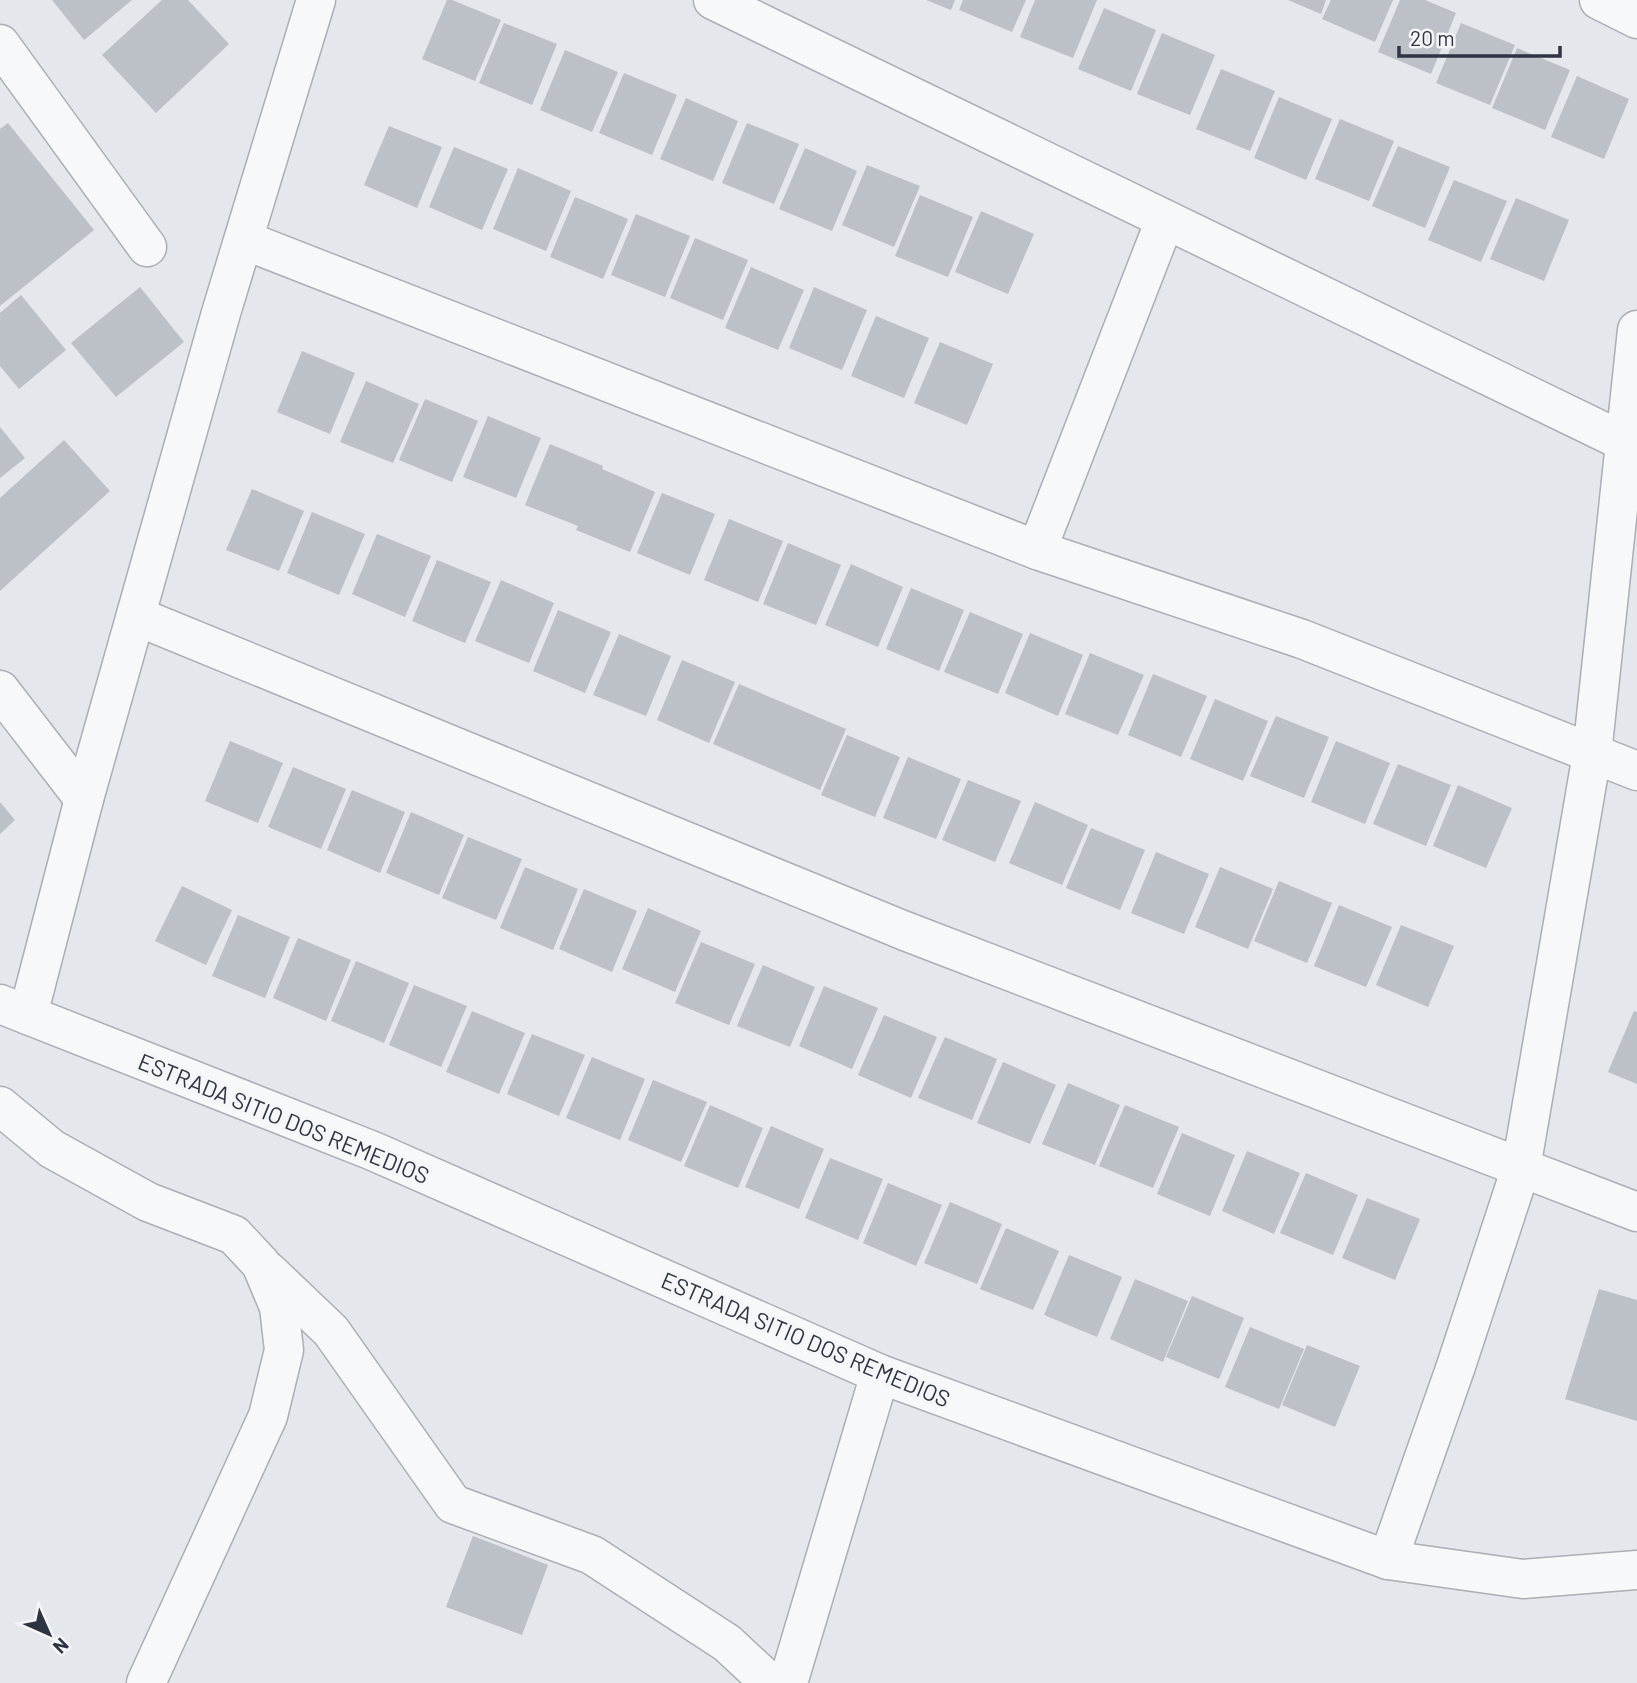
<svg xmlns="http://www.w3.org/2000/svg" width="1637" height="1683" font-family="Barlow,sans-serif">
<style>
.building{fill:#bcc0c7}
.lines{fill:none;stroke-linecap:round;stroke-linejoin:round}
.minor-casing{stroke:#aaaeb5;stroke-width:41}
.tertiary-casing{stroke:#aaaeb5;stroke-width:41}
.minor{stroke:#f7f8f9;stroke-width:38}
.tertiary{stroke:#f7f8f9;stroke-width:38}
.labels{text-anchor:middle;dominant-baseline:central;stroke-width:7;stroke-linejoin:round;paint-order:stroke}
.street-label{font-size:23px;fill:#2e3441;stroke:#f4f6f8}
</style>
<rect width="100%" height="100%" fill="#e4e7eb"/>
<!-- building -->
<g class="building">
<polygon points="52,0 132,0 84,40"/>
<polygon points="162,0 188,0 229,44 156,113 102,55"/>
<polygon points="447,0 452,0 501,20 475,81 422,59"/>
<polygon points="926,0 955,0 951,10"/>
<polygon points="963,0 1026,0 1012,32 959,10"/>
<polygon points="1035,0 1097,0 1073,58 1020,37"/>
<polygon points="1288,0 1326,0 1321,14"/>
<polygon points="1331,0 1393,0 1375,42 1322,19"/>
<polygon points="1400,0 1425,0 1456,13 1431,74 1378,52"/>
<polygon points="1104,8 1156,30 1131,91 1078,69"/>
<polygon points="504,23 557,44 532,105 479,83"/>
<polygon points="1461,23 1515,45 1490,105 1436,83"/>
<polygon points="1162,33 1215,55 1190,115 1137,94"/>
<polygon points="1517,48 1570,70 1545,130 1492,108"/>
<polygon points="565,50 618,72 592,132 540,110"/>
<polygon points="1221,69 1275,91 1250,151 1196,129"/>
<polygon points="624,73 677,95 652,155 599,133"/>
<polygon points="1577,76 1629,99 1604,159 1551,137"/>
<polygon points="1279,97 1332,119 1306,180 1254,158"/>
<polygon points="686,98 738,121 713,181 660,159"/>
<polygon points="1340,119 1394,141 1369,201 1315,179"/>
<polygon points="8,123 94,230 0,306 0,129"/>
<polygon points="747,123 799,144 774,204 722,183"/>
<polygon points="389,126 442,147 417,208 364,185"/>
<polygon points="1398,146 1450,167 1425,228 1372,206"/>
<polygon points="454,147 508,169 482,230 429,207"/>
<polygon points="805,148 857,171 832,231 779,209"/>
<polygon points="867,165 920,186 894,247 842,225"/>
<polygon points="518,168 571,191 546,251 493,229"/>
<polygon points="1454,180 1507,201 1481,262 1428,240"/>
<polygon points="920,195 973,217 948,277 895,256"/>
<polygon points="575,197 628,219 603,279 550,257"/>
<polygon points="1516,198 1569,220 1544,281 1490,259"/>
<polygon points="981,211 1034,234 1008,294 955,272"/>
<polygon points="636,214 690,236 665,297 611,275"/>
<polygon points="695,238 748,260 723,320 670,298"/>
<polygon points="751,267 804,290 778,350 725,328"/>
<polygon points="140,287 184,342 116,397 71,343"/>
<polygon points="814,287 867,310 842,370 789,348"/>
<polygon points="21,295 66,350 19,389 0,366 0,313"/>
<polygon points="876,316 929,338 904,398 851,376"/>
<polygon points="940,342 993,364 967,425 914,403"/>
<polygon points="302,351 355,373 330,434 277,412"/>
<polygon points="366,381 419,404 393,463 340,442"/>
<polygon points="425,399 478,421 452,482 399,460"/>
<polygon points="488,416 541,438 516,498 463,477"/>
<polygon points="0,427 25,458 0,478"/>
<polygon points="64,440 110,491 0,591 0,498"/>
<polygon points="550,444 603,466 602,469 655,492 630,552 576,530 578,526 525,505"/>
<polygon points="252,489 304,511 279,571 226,550"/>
<polygon points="662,493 715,514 690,575 637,553"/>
<polygon points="312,512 365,534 339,595 287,573"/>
<polygon points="729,519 783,541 758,602 704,580"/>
<polygon points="377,534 431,556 405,617 352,594"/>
<polygon points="788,543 841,565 816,625 763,604"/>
<polygon points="437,560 491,582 465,643 412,621"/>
<polygon points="851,564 903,587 878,647 825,625"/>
<polygon points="501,580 554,603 529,663 475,641"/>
<polygon points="911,588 964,610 939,671 886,649"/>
<polygon points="558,610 611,632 585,693 533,671"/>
<polygon points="970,612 1023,634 998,694 944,672"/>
<polygon points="1030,633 1083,655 1058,716 1005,693"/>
<polygon points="619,634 671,656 646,716 593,695"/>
<polygon points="1090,653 1144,675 1118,735 1065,714"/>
<polygon points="682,660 735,682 709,743 657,720"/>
<polygon points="1153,674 1207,696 1181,757 1128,735"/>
<polygon points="739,684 846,729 820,790 713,744"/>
<polygon points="1215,699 1268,721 1243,781 1190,759"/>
<polygon points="1276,716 1329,737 1304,798 1250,776"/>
<polygon points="847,735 900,757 875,817 821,795"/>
<polygon points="230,741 283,763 258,823 205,801"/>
<polygon points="1336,741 1390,763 1365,824 1311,802"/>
<polygon points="908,757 961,779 936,839 883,818"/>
<polygon points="1398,764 1451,785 1426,846 1373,824"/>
<polygon points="293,767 346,789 321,849 268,827"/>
<polygon points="968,780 1021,801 995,862 942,840"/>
<polygon points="1458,785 1512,808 1486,868 1433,846"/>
<polygon points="352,790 405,812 380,873 327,850"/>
<polygon points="0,802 15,820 0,834"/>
<polygon points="1035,802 1088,825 1062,885 1009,863"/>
<polygon points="411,812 464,835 439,895 386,873"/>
<polygon points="1091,828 1145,850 1120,910 1066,888"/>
<polygon points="468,837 522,859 496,920 442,898"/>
<polygon points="1156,852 1209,874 1184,934 1131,913"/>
<polygon points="525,867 578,889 553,950 500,928"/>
<polygon points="1220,867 1273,889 1248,949 1195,927"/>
<polygon points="1279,881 1332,903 1307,963 1254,941"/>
<polygon points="182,886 232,910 206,965 155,941"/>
<polygon points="584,889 637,911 612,972 559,949"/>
<polygon points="1339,905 1392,927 1366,987 1314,966"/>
<polygon points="648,908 701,931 675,992 622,969"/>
<polygon points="238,915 290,937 265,998 212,976"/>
<polygon points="1401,925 1454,946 1428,1007 1376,985"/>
<polygon points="298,938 351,960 326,1021 273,998"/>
<polygon points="701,942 755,964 729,1025 675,1003"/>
<polygon points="356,961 409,983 384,1043 331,1021"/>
<polygon points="763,965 815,987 790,1047 737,1026"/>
<polygon points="414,985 467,1006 441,1067 389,1045"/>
<polygon points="824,986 878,1008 852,1069 799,1046"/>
<polygon points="472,1011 525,1033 499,1094 446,1072"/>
<polygon points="1634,1011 1637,1012 1637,1084 1608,1072"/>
<polygon points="884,1015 937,1037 911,1098 858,1075"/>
<polygon points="532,1034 585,1055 559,1116 507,1094"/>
<polygon points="945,1037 997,1059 972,1120 918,1098"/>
<polygon points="592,1057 645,1079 620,1140 566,1118"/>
<polygon points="1003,1062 1056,1085 1030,1144 977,1123"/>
<polygon points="653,1080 707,1102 681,1162 628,1140"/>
<polygon points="1068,1083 1120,1105 1095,1165 1042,1144"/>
<polygon points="710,1105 763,1128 738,1188 684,1166"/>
<polygon points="1125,1105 1179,1127 1153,1188 1099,1166"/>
<polygon points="771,1126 824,1149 799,1209 745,1187"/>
<polygon points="1182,1133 1235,1155 1210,1216 1157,1194"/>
<polygon points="1247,1151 1300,1173 1274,1234 1222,1211"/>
<polygon points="830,1158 883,1179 858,1240 805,1218"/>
<polygon points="1306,1173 1358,1195 1333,1255 1280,1233"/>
<polygon points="888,1183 942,1205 916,1266 863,1243"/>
<polygon points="1367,1198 1420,1219 1395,1280 1342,1258"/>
<polygon points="950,1202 1002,1224 977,1284 924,1263"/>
<polygon points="1006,1228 1059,1251 1033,1310 980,1289"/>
<polygon points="1069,1255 1122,1277 1097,1337 1044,1315"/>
<polygon points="1135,1279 1188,1301 1163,1362 1110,1339"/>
<polygon points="1599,1289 1637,1300 1637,1421 1565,1399"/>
<polygon points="1192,1296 1244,1318 1219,1379 1166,1357"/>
<polygon points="1250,1327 1304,1349 1279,1409 1225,1387"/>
<polygon points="1307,1345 1360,1366 1335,1427 1282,1405"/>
<polygon points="473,1536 548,1565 522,1635 446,1607"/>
</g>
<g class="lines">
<!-- minor casing -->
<g class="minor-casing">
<g id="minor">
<polyline points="713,0 1637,448"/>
<polyline points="1599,0 1637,19"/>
<polyline points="0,44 147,247"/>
<polyline points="244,240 1037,550 1302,639 1637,771"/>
<polyline points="1037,550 1165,220"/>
<polyline points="136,616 905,931 1637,1212"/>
<polyline points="0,690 84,799"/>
<polyline points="28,1015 84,799 221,313 316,0"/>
<polyline points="0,1106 52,1149 148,1202 234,1235 261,1264 279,1307 284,1350 268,1416 146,1683"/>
<polyline points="268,1271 331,1331 453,1504 592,1555 727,1643 770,1683"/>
<polyline points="1388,1560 1456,1366 1521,1168 1592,754 1637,330"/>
<polyline points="788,1683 880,1374"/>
</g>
</g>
<!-- tertiary casing -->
<g class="tertiary-casing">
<polyline id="tertiary" points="0,1004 373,1151 880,1374 1388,1560 1523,1579 1637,1570"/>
</g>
<!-- minor -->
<use href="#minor" class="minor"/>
<!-- tertiary -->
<use href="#tertiary" class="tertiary"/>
</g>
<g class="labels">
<!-- street labels -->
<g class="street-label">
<text transform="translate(284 1118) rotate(22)">ESTRADA SITIO DOS REMEDIOS</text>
<text transform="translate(806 1339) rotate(23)">ESTRADA SITIO DOS REMEDIOS</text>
</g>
</g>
<!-- north arrow -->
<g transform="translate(49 1634) rotate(135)" stroke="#f4f6f8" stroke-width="5" paint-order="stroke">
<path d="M0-5L12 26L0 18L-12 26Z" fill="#2e3441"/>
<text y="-10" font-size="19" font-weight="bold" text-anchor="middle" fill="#2e3441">N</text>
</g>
<!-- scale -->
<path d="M1399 46v10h161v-10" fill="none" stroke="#2e3441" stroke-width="3.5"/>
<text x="1410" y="46" font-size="21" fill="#2e3441" stroke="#f4f6f8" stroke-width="5" paint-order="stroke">20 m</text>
</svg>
